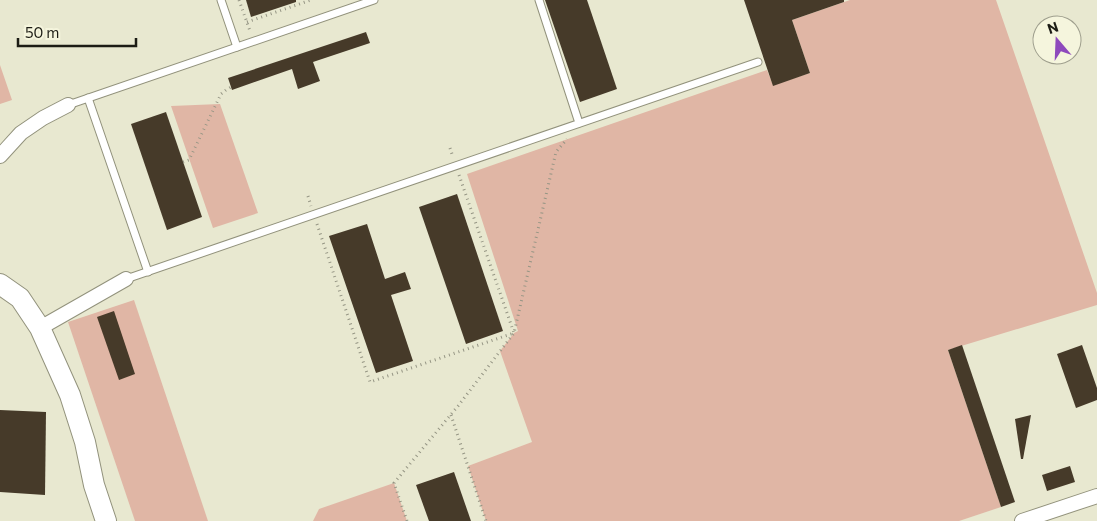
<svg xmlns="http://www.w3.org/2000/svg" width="1097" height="521" font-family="Commissioner,sans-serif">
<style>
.green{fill:#e0b6a5}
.building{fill:#463a29}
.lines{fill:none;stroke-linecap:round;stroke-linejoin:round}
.lane-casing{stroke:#92927c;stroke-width:9}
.street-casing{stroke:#92927c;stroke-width:16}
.secondary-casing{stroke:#92927c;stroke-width:22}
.path{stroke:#959584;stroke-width:3;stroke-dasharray:1 4;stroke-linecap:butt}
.lane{stroke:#fff;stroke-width:7}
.street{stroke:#fff;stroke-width:14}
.secondary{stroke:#fff;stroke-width:20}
</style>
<rect width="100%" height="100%" fill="#e8e8d0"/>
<!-- green -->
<g class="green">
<polygon points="850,0 996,0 1097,293 1097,305 948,350 1001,507 959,521 486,521 468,466 532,442 500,351 514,333 518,331 467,174 767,70 773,85 810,73 792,20"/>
<polygon points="0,65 12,100 0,104"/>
<polygon points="220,104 258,213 213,228 171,106"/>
<polygon points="134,300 208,521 135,521 68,322"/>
<polygon points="394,483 407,521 313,521 319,509"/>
</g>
<!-- building -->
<g class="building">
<polygon points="246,0 296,0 296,2 251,17"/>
<polygon points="545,0 587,0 617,89 580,102"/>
<polygon points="744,0 844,0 844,2 792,20 810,73 773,86"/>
<polygon points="366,32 370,43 313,62 320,81 298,89 292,69 232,90 228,78"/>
<polygon points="166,112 202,217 167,230 131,124"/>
<polygon points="457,194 503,331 466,344 419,207"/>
<polygon points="367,224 385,279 405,272 411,289 391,295 413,361 376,373 329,236"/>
<polygon points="114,311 135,374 119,380 97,317"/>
<polygon points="962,345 1015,502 1001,507 948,350"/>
<polygon points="1082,345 1097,388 1097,400 1076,408 1057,354"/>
<polygon points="0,410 46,412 45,495 0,492"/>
<polygon points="1031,415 1023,459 1021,459 1015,419"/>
<polygon points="1070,466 1075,482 1047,491 1042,475"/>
<polygon points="454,472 471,521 429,521 416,485"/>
</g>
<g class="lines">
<!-- lane casing -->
<g class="lane-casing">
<g id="lane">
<polyline points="221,0 237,47"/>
<polyline points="539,0 579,123"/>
<polyline points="88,98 148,272"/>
<polyline points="68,105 374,0"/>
<polyline points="126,279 758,62"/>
</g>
</g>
<!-- street casing -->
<g class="street-casing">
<g id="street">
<polyline points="0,156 21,133 43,118 68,105"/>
<polyline points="40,328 126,279"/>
<polyline points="1022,521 1097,496"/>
</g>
</g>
<!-- secondary casing -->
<g class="secondary-casing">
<polyline id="secondary" points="0,284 20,298 40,328 70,395 85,442 94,485 106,521"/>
</g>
<!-- path -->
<g class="path">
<polyline points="239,0 250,31"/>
<polyline points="247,22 311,0"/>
<polyline points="450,148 453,157"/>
<polyline points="183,162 189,160 221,94 226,90 233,86"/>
<polyline points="308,196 311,206"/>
<polyline points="317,224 370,382 514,333 459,175"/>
<polyline points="451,415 486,521"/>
<polyline points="407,521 394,483 458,406 514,333 556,152 567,139"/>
</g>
<!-- lane -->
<use href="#lane" class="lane"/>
<!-- street -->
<use href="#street" class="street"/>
<!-- secondary -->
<use href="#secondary" class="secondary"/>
</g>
<!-- north arrow -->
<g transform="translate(1057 40) rotate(341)"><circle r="24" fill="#f5f5dd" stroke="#9e9e8d"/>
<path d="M0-4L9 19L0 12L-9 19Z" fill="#8e49bc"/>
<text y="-8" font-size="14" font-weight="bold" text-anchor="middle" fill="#1c1c14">N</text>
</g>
<!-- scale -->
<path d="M18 38v8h118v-8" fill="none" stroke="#1c1c14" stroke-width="2.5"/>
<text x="25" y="38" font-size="15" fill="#1c1c14" stroke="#f5f5dd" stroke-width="4" paint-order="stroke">50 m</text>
</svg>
